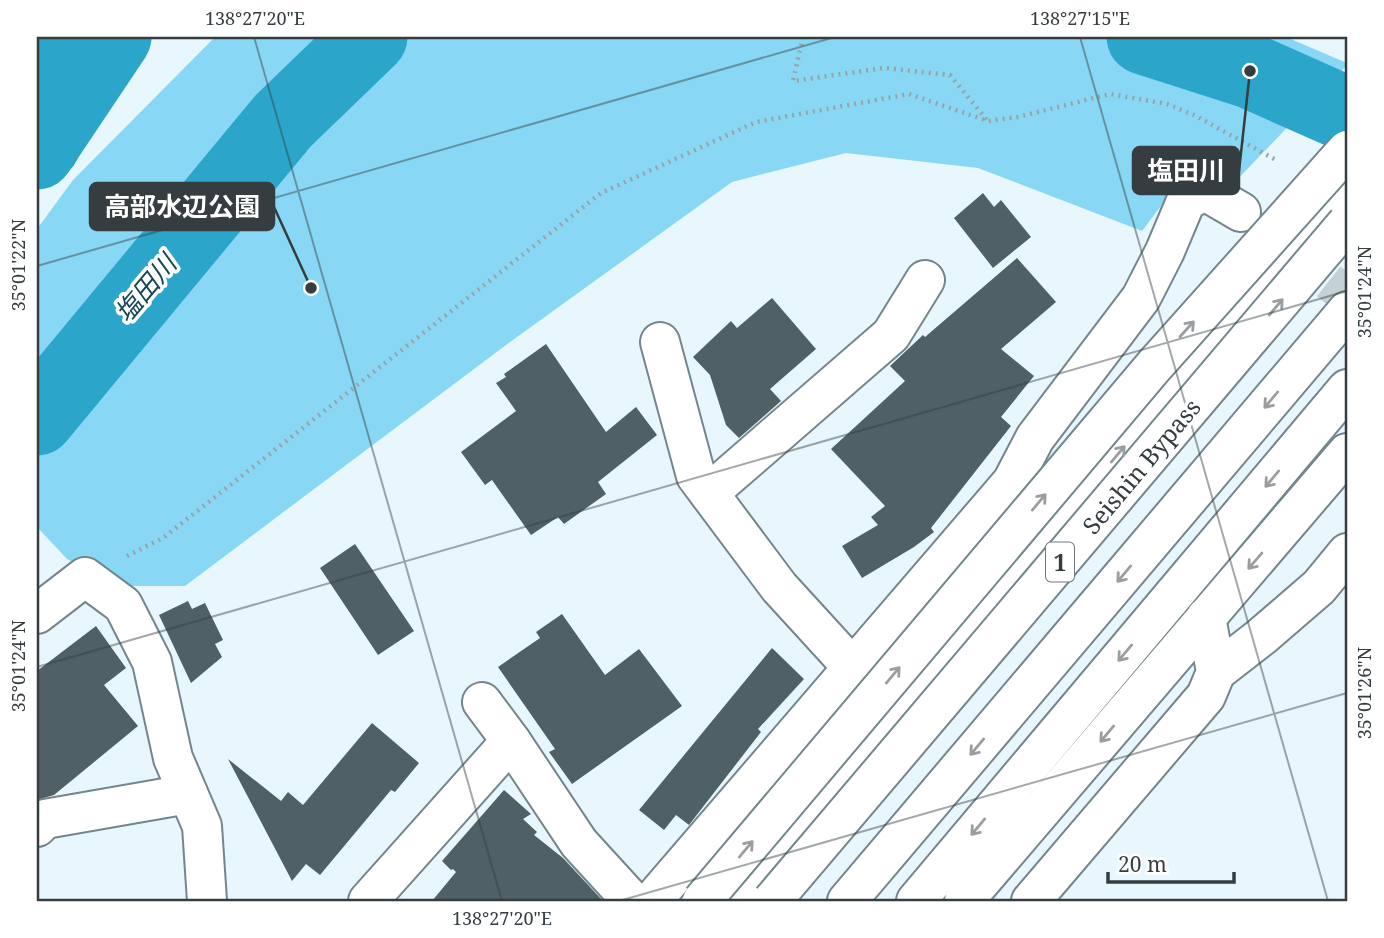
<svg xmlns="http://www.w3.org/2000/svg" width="1384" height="938" font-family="'Noto Serif','Noto Sans JP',serif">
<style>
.green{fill:#88d8f5}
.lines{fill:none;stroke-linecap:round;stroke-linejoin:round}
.river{stroke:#2ba6ca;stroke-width:75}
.building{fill:#4f6067}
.minor-tunnel{stroke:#c3d2d7;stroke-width:38;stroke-dasharray:38 19;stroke-linecap:butt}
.minor-casing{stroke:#74868d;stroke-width:42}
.highway-casing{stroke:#74868d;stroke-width:42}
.path{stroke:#96a3a7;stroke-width:4.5;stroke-dasharray:2 5;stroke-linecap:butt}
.minor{stroke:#fff;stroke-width:38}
.highway{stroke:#fff;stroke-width:38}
.highway-bridge-casing{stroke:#74868d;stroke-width:42;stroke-linecap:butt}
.highway-bridge{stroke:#fff;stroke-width:38}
.oneway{stroke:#9a9ea0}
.ticks{fill:none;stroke:#353d40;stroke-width:2;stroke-opacity:0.45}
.labels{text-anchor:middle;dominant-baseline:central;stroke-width:7;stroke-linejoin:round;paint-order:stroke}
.shield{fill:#fff;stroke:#727779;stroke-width:2}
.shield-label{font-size:23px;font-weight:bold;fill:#353d40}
.street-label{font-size:24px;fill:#353d40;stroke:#fff}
.water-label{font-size:26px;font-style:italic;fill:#154656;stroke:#fff}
.leader{fill:none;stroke:#353d40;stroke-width:2.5}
.callout-dot{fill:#353d40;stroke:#fff;stroke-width:2.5}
.callout{fill:#353d40;stroke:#353d40;stroke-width:2.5}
.callout-label{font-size:26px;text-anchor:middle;font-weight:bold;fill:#fff}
.neatline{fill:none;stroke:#353d40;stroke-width:2.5}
.ticks-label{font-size:18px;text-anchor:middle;fill:#353d40}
</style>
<rect width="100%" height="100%" fill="#e7f7fd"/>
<!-- green -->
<polygon class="green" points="215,37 1286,37 1347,63 1347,65 1233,184 1185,174 1142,231 978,168 846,153 732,182 506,345 185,586 118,586 67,559 37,527 37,229 73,180"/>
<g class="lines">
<!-- river -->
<g class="river">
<polyline points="1144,37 1250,71 1347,114"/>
<polyline points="43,144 44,37"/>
<polyline points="37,152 114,37"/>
<polyline points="37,418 283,121 370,37"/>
</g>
</g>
<!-- building -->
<g class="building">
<polygon points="983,193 994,207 1001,200 1031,237 993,268 954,218"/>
<polygon points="1017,258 1056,302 1001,349 1034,376 1001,417 1011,426 931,528 934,532 914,547 862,578 842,546 878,525 871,517 885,506 831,449 905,381 890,366 923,335 925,337"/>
<polygon points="772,298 816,349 770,389 781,401 739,438 726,425 710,375 693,357 731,321 737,328"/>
<polygon points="546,344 606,432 636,407 657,435 598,482 606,494 564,524 558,517 531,535 492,480 485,485 461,452 516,411 496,383 506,377 504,374"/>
<polygon points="355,544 414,631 378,655 320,568"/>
<polygon points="188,601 192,609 205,603 223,640 215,644 222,657 191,683 159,615"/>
<polygon points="562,614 605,675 639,649 682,706 572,784 549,752 555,749 498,667 540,638 536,632"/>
<polygon points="96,626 126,668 104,685 138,726 54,795 37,800 37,671"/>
<polygon points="772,648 804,679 758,729 761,732 689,825 676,815 664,830 639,810"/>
<polygon points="372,723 419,763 395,792 391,790 320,875 306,864 292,881 228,759 281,801 288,792 303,805"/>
<polygon points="504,790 531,814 523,819 537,832 534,835 563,858 603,901 432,901 456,872 453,869 451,870 442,861"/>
</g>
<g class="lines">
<!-- minor-tunnel -->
<polyline class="minor-tunnel" points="1284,246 1347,296"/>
<!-- minor casing -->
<g class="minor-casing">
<g id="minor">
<polyline points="660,342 696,476 779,587 853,668"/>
<polyline points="709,493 891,335 925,280"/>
<polyline points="37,614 85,577 123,605 152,662 173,758 202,826 207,901"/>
<polyline points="1216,672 1261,637 1319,587 1347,553"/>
<polyline points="482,702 511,741 579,843 632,901"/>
<polyline points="37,827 45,819 188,794"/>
<polyline points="368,901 511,741"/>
<polyline points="652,901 1012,482 1035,438 1141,298 1165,251 1186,201 1205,191 1241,212"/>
<polyline points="1031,901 1206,696 1216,672 1206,617"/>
</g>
</g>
<!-- highway casing -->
<g class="highway-casing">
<g id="highway">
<polyline points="745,901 1347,178"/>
<polyline points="847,901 1347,311"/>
<polyline points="916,901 1347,389"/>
<polyline points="964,901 1347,453"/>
</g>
</g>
<!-- path -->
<g class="path">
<polyline points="803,37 793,81 884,68 950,75 987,120"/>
<polyline points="127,556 163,538 601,193 756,122 909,94 988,121 1018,117 1110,94 1167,104 1194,115 1278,161"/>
</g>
<!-- minor -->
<use href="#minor" class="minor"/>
<!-- highway -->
<use href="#highway" class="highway"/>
<!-- highway-bridge casing -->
<g class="highway-bridge-casing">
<g id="highway-bridge">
<polyline points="702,901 1154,366 1347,150"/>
<polyline points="772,901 1347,223"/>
</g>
</g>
<!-- highway-bridge -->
<use href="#highway-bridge" class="highway-bridge"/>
</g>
<!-- one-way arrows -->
<defs><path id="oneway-shaft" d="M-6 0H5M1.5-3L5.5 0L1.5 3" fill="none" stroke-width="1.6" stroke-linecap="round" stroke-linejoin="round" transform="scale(1.75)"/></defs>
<g class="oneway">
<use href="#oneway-shaft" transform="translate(1276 307) rotate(-50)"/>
<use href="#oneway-shaft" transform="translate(1187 329) rotate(-48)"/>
<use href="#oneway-shaft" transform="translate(1271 400) rotate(130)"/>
<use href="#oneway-shaft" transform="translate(1118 454) rotate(-50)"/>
<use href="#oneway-shaft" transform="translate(1272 479) rotate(130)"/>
<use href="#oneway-shaft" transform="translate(1039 502) rotate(-50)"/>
<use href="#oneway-shaft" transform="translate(1255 561) rotate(131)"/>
<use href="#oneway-shaft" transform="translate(1124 574) rotate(130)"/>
<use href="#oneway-shaft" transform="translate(1125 653) rotate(130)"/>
<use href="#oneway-shaft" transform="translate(893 675) rotate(-50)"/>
<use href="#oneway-shaft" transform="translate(1107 734) rotate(130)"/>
<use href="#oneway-shaft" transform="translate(977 747) rotate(130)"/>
<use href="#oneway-shaft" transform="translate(978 827) rotate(130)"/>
<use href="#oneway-shaft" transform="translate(746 849) rotate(-50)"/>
</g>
<!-- ticks -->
<path class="ticks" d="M254,37L502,901M1080,37L1328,901M37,266L835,37M37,667L1347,291M619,901L1347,693"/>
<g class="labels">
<!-- shield labels -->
<rect class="shield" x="1046" y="542.5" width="28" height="39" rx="5"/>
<g class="shield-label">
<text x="1060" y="562">1</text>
</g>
<!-- street labels -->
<g class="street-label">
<text transform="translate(1141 466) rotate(-50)">Seishin Bypass</text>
</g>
<!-- water labels -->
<g class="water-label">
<text transform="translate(145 288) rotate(-50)">塩田川</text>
</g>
</g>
<!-- callouts -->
<path class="leader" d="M1250 71L1239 171M311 288L274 207"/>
<g class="callout-dot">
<circle cx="1250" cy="71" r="7"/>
<circle cx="311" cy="288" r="7"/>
</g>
<g class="callout">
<rect x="1133" y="147" width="106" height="47" rx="7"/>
<rect x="90" y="183" width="184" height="47" rx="7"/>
</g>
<g class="callout-label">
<text x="1186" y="180">塩田川</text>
<text x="182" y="216">高部水辺公園</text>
</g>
<!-- border -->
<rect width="1384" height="938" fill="none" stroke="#ffffff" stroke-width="77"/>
<!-- scale -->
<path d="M1108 872v10h126v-10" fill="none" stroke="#353d40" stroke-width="3.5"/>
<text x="1118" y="872" font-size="21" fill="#353d40" stroke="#ffffff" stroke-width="5" paint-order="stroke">20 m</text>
<rect x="38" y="38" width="1308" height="862" class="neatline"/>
<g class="ticks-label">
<text x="255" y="25">138°27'20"E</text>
<text x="1080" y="25">138°27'15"E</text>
<text transform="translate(19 265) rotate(-90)" y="6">35°01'22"N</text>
<text transform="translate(1365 292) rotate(-90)" y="6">35°01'24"N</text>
<text transform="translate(19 666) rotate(-90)" y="6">35°01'24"N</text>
<text transform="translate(1365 693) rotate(-90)" y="6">35°01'26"N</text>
<text x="502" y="925">138°27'20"E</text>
</g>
</svg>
